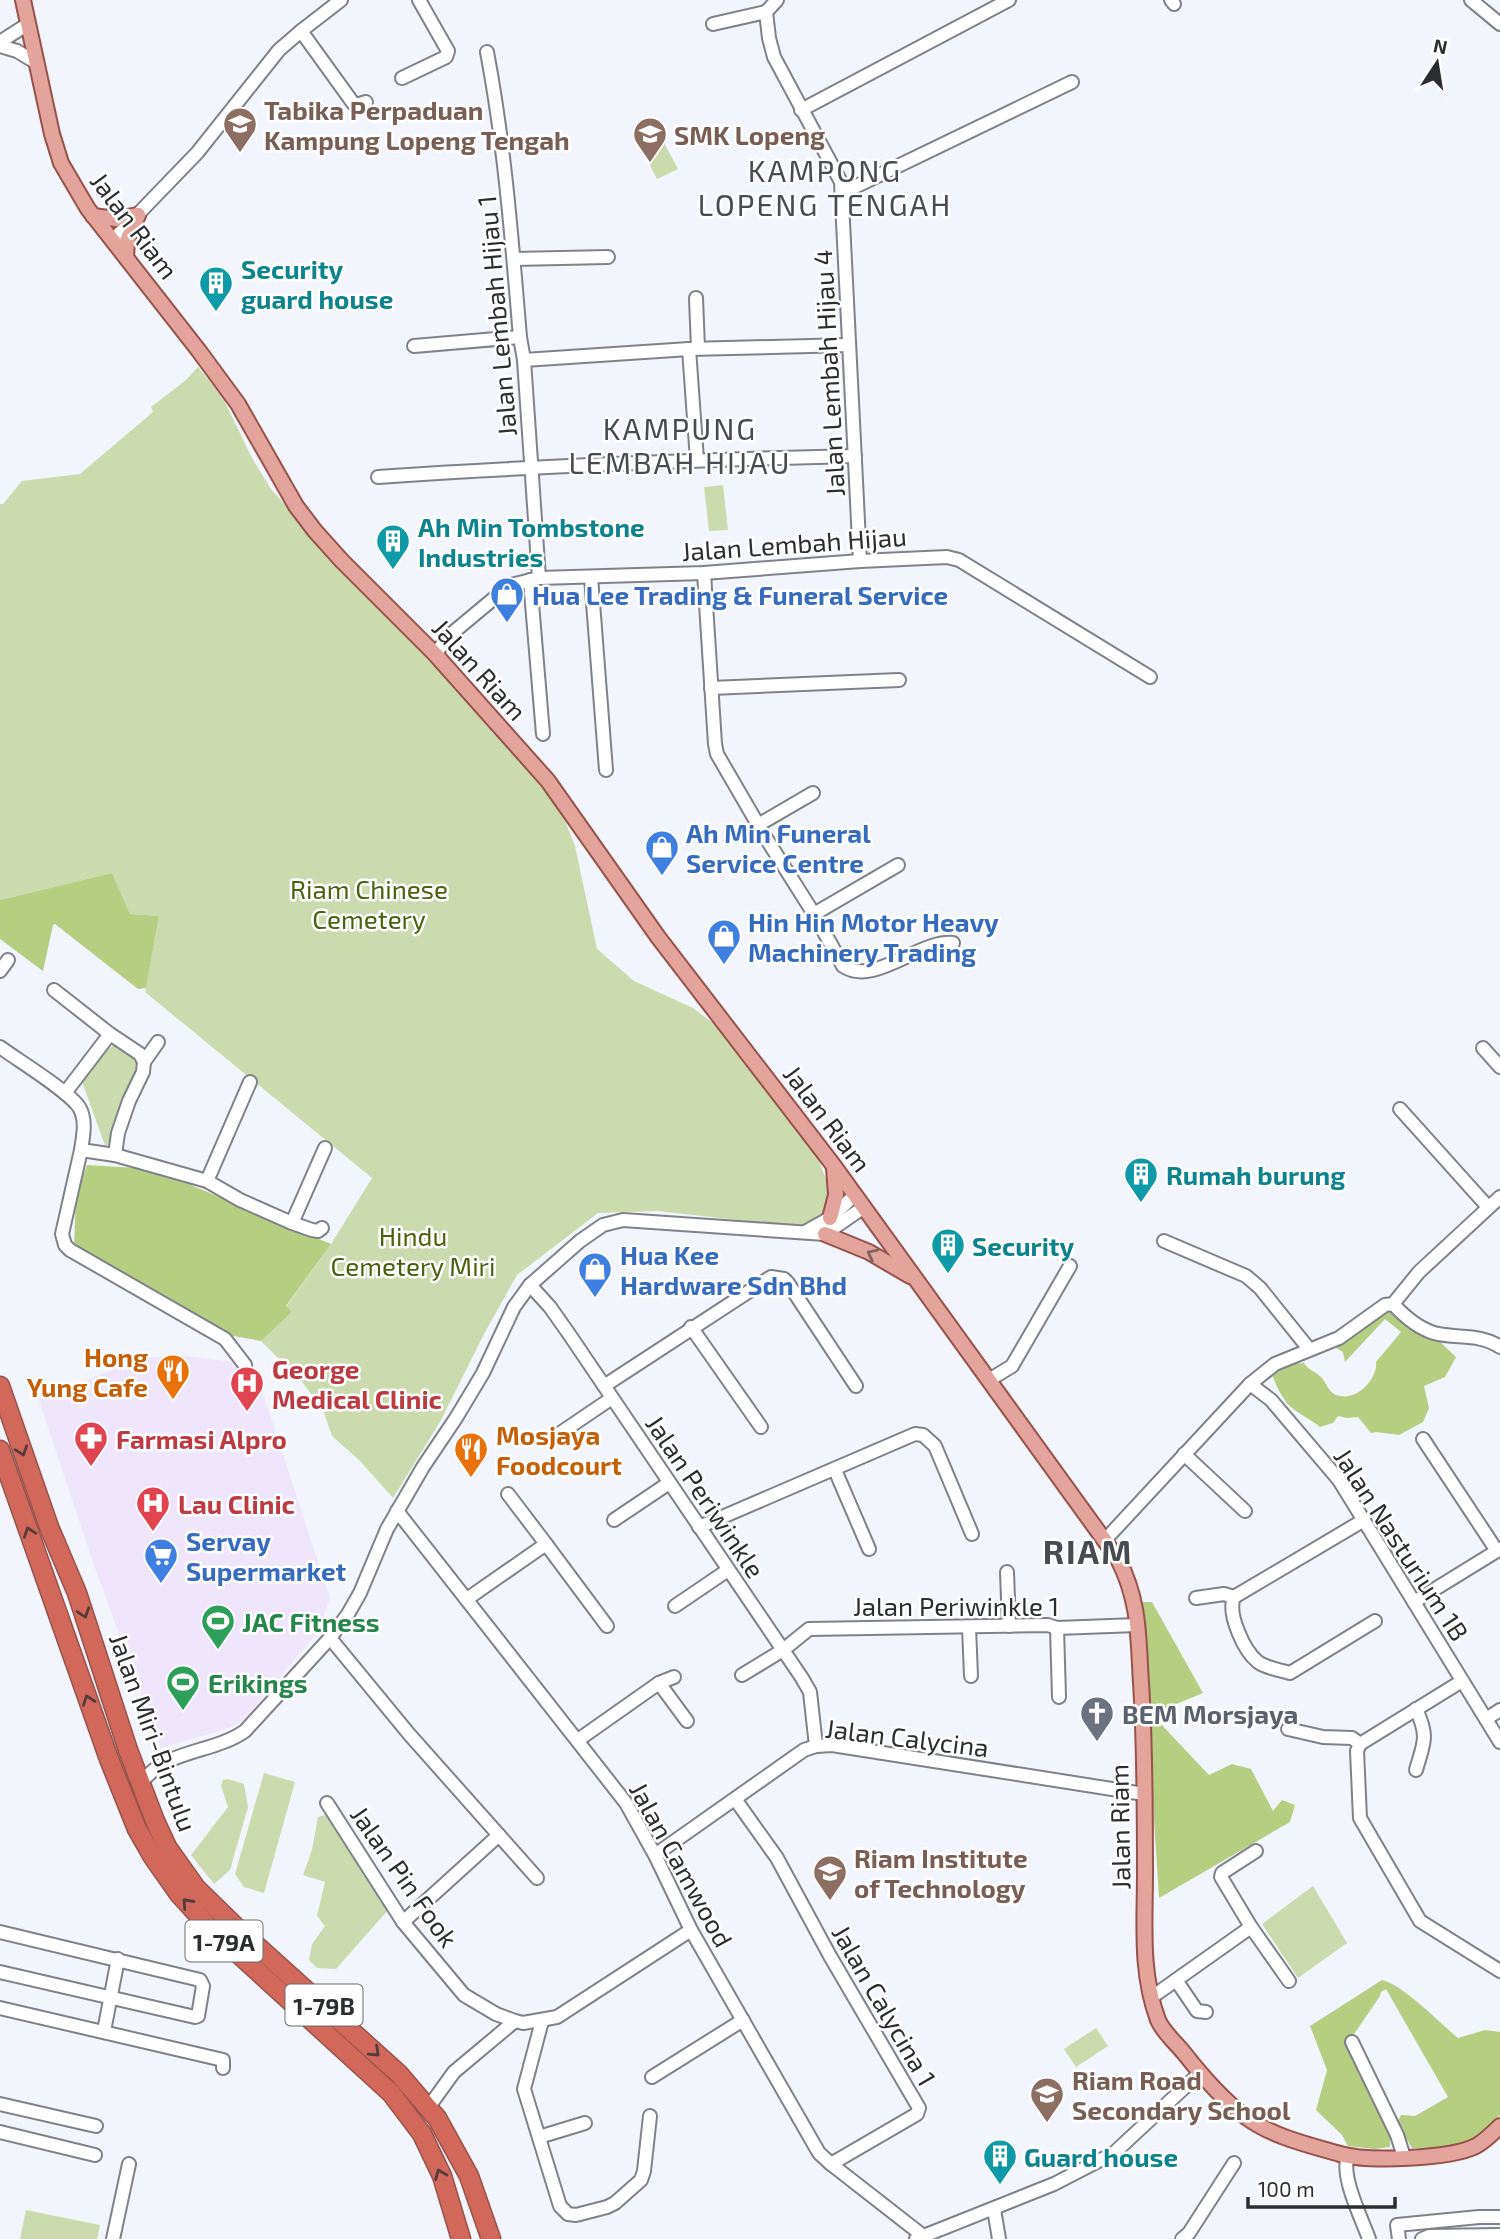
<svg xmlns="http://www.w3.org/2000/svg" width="1500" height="2239" font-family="'Exo 2',sans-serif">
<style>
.commercial{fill:#f0e6fc}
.green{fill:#ccdbae}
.forest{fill:#b6ce82}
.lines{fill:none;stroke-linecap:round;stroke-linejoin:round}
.minor-casing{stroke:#7f8288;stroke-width:16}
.major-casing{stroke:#97534b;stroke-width:18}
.highway-casing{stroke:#97534b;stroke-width:21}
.minor{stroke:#fff;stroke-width:12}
.major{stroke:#e3a49c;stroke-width:14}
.highway{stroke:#d1685a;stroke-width:18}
.oneway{stroke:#7e6360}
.oneway2{stroke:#553c3a}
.labels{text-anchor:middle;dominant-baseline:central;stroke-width:5;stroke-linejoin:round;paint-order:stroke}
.shield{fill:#fff;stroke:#6b6c6d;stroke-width:2}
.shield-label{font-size:24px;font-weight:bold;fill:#2c2d2f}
.education-label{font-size:26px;font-weight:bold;fill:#785e54;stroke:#fff;text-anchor:start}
.street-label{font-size:26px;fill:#2c2d2f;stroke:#fff}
.culture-label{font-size:26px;font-weight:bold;fill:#0d838f;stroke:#fff;text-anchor:start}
.shop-label{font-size:26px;font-weight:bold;fill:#366cbe;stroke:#fff;text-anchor:start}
.park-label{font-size:26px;fill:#4d610d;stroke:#fff}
.food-label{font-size:26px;font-weight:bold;fill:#c56008;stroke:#fff;text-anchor:end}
.health-label{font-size:26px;font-weight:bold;fill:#be3a42;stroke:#fff;text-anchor:start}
.leisure-label{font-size:26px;font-weight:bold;fill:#27864d;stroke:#fff;text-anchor:start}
.worship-label{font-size:26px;font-weight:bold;fill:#5b616d;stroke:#fff;text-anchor:start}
.quarter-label{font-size:30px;letter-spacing:2px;fill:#484b51;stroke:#fff}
.district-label{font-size:33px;font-weight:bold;letter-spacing:2px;fill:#484b51;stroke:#fff}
</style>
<rect width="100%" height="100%" fill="#f2f5fc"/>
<!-- commercial -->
<polygon class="commercial" points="179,1355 247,1364 259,1381 330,1598 317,1633 243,1721 226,1729 161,1748 95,1568 39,1400 137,1359"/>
<!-- green -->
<g class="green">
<polygon points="661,137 678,169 657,179 641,147"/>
<polygon points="198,367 223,398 252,458 271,489 377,606 441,672 539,782 562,813 575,846 597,949 634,981 693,1008 729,1035 790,1112 819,1160 831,1194 824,1211 813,1222 791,1226 658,1211 598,1213 517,1275 484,1334 440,1422 393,1498 360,1461 332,1436 323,1410 303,1383 261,1341 292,1312 286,1307 331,1244 372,1178 145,992 159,916 130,914 112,873 0,900 0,504 3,504 22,481 80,474 153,412 151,407 186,380"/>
<polygon points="723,485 728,530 709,531 704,487"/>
<polygon points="116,1044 136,1058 140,1063 114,1125 110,1145 105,1145 82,1082 105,1051"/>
<polygon points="264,1773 295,1782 264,1893 244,1887 235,1874"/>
<polygon points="228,1779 244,1784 248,1807 230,1870 214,1884 191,1855 228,1807 221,1786 223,1780"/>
<polygon points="325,1815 388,1910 336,1969 317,1968 309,1960 312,1944 325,1926 317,1916 325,1882 303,1875 312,1850 318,1817"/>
<polygon points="1313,1886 1347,1943 1298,1978 1262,1924"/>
<polygon points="1096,2028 1108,2046 1076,2067 1064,2049"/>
<polygon points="26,2210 100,2225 97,2239 20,2239"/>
</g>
<!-- forest -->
<g class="forest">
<polygon points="112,873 130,914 159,916 146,988 138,989 55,924 53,925 43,971 0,939 0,900"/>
<polygon points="87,1165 153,1169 331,1244 286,1306 292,1312 261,1341 228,1335 74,1248 76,1195"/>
<path d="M1386,1310L1438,1340L1456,1357L1445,1377L1424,1386L1429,1408L1423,1422L1399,1435L1376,1432L1371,1433L1358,1417L1347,1418L1338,1416L1333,1423L1320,1427C1312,1420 1304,1417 1296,1411C1283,1403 1277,1386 1271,1373L1288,1364L1304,1363C1308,1370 1315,1371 1321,1377C1328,1384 1328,1394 1340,1396C1358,1400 1378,1378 1376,1362L1401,1332L1385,1319L1345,1362L1343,1352L1333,1346Z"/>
<polygon points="1143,1602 1152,1602 1203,1693 1157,1712 1149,1708 1141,1623"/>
<polygon points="1157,1720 1209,1775 1232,1764 1251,1769 1273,1811 1282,1800 1295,1805 1290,1822 1159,1898 1148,1726"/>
<path d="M1382,1980C1401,1983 1442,2025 1458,2038L1485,2030L1500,2032V2115C1493,2121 1486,2129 1479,2135C1462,2147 1433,2148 1412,2148L1397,2123L1401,2115L1415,2116L1448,2097L1386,1989L1381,1992L1380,1996L1346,2046L1390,2133V2147L1374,2149L1348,2146L1342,2135L1316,2110L1327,2070L1310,2026Z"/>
</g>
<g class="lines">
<!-- minor casing -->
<g class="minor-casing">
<g id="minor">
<polyline points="777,0 766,12 769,38 774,57 841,182 860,561"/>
<polyline points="1171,0 1174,4"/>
<polyline points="1471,0 1500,24"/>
<polyline points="713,24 766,12"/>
<polyline points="301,31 353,103 356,105 366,102"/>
<polyline points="0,42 28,24"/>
<polyline points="0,46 17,51 37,63"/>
<path d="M487,52C505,147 512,242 520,337L524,360L539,578"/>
<polyline points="402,78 446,57 448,51 419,0"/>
<polyline points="801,110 1009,0"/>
<polyline points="842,193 1072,82"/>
<polyline points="113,240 197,153 279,50 301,31 341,0"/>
<polyline points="514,259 608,257"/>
<polyline points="696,298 698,348"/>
<polyline points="414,346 520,337"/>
<polyline points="689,349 697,460"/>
<polyline points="524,360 689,349 849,345"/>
<path d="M378,477C537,466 695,460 855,456"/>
<path d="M704,573L715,744L717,754L764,835L814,914L843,966C874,987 918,940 953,943"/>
<polyline points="591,577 606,770"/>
<polyline points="530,580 543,734"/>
<polyline points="435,654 450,635 498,595 511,585 539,578 704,573 860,561 947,557 959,560 1150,677"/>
<polyline points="711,688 899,680"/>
<polyline points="758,825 813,793"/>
<polyline points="814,914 898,865"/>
<polyline points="0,971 8,960"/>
<polyline points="54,990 110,1034 140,1054 144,1062 143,1072 129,1101 118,1133 115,1155"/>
<path d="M0,1047C19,1061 67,1090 79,1107C87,1120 83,1137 81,1150L115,1155L207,1181L240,1200L292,1223L312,1230L318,1231L322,1228"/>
<polyline points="1483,1048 1500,1067"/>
<polyline points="144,1062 158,1042"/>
<polyline points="65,1093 110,1034"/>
<polyline points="1400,1109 1488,1207"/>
<polyline points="81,1150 62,1234 65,1245 70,1250 225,1339 245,1365"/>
<polyline points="207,1181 250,1082"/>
<polyline points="292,1223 325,1148"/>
<polyline points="805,1232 830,1218 855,1195"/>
<polyline points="1164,1241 1246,1276 1260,1288 1309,1349"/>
<polyline points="530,1285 550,1307 569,1334 802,1678 810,1692 816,1746"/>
<path d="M1393,1304C1404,1316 1418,1328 1434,1333C1456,1339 1480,1333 1500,1347"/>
<polyline points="691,1327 761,1427"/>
<polyline points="989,1380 1012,1366 1070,1266"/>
<polyline points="1250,1384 1271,1400 1339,1480 1500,1742"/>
<polyline points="604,1386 771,1277 784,1279 788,1283 856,1386"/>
<polyline points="553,1438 612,1398"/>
<polyline points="1423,1439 1497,1551"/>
<polyline points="1184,1454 1245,1511"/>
<polyline points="835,1470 869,1549"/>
<polyline points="508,1494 546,1544"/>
<polyline points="397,1511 626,1803 655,1855 691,1930 819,2153 831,2164 922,2235"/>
<polyline points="614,1520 669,1483"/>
<path d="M1364,1520L1234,1597C1227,1614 1244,1651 1258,1662C1266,1668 1280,1670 1290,1673L1375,1621"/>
<polyline points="699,1527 915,1434 923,1435 935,1446 972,1534"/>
<polyline points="1105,1540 1250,1384 1275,1364 1339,1338 1385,1305 1393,1304 1419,1272 1500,1197"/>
<polyline points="1007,1572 1009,1626"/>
<polyline points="1196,1598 1224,1594 1234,1597"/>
<polyline points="467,1599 546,1544 607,1626"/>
<polyline points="1414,1602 1500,1549"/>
<polyline points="675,1606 728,1570"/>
<polyline points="969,1627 971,1676"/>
<polyline points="1057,1628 1059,1697"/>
<polyline points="330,1638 409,1734 537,1878"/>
<polyline points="742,1675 783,1650 809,1629 1048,1625 1057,1628 1137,1625"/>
<polyline points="1462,1681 1360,1744 1357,1751 1360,1818 1420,1921 1500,1971"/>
<polyline points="659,1683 687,1721"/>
<path d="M1416,1709C1429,1737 1424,1742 1416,1770"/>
<polyline points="1486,1719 1500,1710"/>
<polyline points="1288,1729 1323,1737 1352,1738 1360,1744"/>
<polyline points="578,1740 659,1683 674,1677"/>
<path d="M141,1783C168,1748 212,1754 245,1731L330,1638L348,1614L360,1593L387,1529L423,1467L456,1418L483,1373L514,1307L530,1285L580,1241L603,1225L623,1220L825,1234L864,1207"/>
<polyline points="735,1799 777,1858 830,1956 919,2108 917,2114 831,2164"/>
<polyline points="327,1803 403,1922 464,1995 496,2014 515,2021 523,2023 557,2017 691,1930"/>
<polyline points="655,1855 804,1750 816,1746 832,1745 1144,1794"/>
<polyline points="403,1922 499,1835"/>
<polyline points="1251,1927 1289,1981"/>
<polyline points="0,1932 200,1980 203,1986 198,2016 195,2017 0,1972"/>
<polyline points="1176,1980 1197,2011 1206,2012"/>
<polyline points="1152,1997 1251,1927 1221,1877 1222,1873 1256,1851"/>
<polyline points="0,2008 223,2060 223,2068"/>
<polyline points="542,2021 524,2089 560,2206 568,2214 576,2215 607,2207 615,2203 641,2180 644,2171 650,2116"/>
<polyline points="104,2031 118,1959"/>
<polyline points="1352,2042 1397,2135 1404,2157"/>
<polyline points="652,2077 743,2020"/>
<polyline points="0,2104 96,2126"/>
<polyline points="428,2108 454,2072 515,2021"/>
<polyline points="0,2132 95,2155"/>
<polyline points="539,2137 585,2123"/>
<path d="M1348,2156C1340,2176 1362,2219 1369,2239"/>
<polyline points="994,2209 999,2239"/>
<polyline points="113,2239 129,2164"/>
<polyline points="916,2239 1054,2184 1114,2153 1200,2073"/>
<polyline points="1182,2239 1189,2233 1234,2163"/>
<polyline points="1399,2239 1397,2225 1479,2217 1500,2217"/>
<polyline points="1422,2239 1429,2236 1500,2235"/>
</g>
</g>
<!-- major casing -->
<g class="major-casing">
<g id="major">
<path d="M23,0L52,134L61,163L88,209L199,351L238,404L296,506L315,531L342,561L435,654L548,781L658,937L834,1166L1118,1559C1140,1602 1138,1636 1141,1683C1145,1746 1145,1810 1145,1873C1145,1923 1140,1972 1158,2020C1163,2032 1176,2043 1184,2053C1202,2076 1223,2100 1246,2117C1273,2137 1309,2145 1340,2154C1368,2162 1450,2159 1476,2146C1485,2141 1493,2133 1500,2126"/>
<polyline points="93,216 116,219 138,215"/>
<polyline points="126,257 127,241 138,215"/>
<polyline points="830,1218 836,1195 834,1168"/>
<polyline points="825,1234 869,1252 910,1276"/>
</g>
</g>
<!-- highway casing -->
<g class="highway-casing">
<g id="highway">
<polyline points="0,1386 49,1527 77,1593 128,1750 155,1821 167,1847 196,1888 238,1929 399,2074 428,2108 437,2118 469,2176 491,2239"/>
<polyline points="0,1450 109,1759 137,1829 153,1857 179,1894 209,1927 391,2093 422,2134 442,2176 461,2239"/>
</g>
</g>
<!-- minor -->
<use href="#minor" class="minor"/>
<!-- major -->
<use href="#major" class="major"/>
<!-- highway -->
<use href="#highway" class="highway"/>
</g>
<!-- one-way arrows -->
<defs><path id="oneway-chevron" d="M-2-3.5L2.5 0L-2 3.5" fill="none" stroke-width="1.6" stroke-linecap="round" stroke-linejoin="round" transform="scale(1.75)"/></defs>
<use class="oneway" href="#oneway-chevron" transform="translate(872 1254) rotate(-153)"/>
<g class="oneway2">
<use href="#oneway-chevron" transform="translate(22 1451) rotate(71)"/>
<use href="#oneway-chevron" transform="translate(29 1532) rotate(-109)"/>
<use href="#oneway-chevron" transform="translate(84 1613) rotate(72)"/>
<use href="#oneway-chevron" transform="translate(88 1700) rotate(-110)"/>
<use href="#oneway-chevron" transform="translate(187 1903) rotate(-132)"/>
<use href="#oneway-chevron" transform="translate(375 2052) rotate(43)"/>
<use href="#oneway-chevron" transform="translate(440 2174) rotate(-112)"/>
</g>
<!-- icons -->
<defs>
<g id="school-pin" transform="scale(1.75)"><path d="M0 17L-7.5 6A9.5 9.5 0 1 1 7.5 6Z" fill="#8d6e63" stroke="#fff"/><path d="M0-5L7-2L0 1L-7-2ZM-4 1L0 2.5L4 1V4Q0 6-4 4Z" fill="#fff"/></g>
<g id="building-pin" transform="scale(1.75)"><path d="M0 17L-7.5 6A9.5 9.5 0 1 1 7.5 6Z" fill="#0f9aa8" stroke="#fff"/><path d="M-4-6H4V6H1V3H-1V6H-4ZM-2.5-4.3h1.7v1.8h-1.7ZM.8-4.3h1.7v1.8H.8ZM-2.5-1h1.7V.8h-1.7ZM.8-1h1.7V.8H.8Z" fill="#fff"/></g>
<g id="shop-pin" transform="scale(1.75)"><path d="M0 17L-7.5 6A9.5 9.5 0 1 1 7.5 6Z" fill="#3f7fe0" stroke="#fff"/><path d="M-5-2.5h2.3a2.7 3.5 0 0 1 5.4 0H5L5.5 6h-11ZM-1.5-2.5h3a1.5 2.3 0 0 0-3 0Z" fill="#fff"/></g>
<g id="restaurant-pin" transform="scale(1.75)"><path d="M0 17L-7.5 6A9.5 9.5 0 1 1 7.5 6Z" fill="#e8710a" stroke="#fff"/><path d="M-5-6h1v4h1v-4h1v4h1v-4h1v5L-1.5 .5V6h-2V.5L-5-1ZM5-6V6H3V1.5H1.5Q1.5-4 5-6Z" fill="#fff"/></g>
<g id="hospital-pin" transform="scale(1.75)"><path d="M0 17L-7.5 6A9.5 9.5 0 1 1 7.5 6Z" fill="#e0444e" stroke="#fff"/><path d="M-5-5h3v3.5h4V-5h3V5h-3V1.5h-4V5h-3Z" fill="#fff"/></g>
<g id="pharmacy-pin" transform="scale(1.75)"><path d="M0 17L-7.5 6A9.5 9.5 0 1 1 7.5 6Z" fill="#e0444e" stroke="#fff"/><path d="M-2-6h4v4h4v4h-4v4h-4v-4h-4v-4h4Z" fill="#fff"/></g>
<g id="supermarket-pin" transform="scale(1.75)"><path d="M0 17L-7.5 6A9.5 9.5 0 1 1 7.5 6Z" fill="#3f7fe0" stroke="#fff"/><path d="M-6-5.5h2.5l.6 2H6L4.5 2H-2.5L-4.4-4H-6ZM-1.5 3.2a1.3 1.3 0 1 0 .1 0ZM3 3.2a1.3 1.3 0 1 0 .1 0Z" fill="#fff"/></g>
<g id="stadium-pin" transform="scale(1.75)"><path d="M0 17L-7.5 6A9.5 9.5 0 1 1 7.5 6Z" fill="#2e9e5b" stroke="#fff"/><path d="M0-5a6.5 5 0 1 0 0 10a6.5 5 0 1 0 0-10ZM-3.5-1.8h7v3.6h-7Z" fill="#fff"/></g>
<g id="church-pin" transform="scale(1.75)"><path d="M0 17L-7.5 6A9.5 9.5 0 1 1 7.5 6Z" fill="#6b7280" stroke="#fff"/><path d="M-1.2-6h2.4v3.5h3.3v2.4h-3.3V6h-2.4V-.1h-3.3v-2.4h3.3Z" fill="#fff"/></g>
<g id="university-pin" transform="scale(1.75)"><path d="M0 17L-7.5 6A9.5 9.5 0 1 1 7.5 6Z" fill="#8d6e63" stroke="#fff"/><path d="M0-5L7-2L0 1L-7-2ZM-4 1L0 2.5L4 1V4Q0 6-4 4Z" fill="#fff"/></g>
</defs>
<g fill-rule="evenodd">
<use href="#school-pin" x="240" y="124"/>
<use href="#school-pin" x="650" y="134"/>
<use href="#building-pin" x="216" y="283"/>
<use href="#building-pin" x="393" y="541"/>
<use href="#shop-pin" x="507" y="594"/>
<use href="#shop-pin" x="662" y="847"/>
<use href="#shop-pin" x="724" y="936"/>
<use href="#building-pin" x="1141" y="1174"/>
<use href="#building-pin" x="948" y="1245"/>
<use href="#shop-pin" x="595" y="1269"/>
<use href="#restaurant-pin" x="173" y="1371"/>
<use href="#hospital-pin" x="247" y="1383"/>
<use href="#pharmacy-pin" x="91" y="1438"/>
<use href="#restaurant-pin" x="471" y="1449"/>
<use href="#hospital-pin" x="153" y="1503"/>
<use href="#supermarket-pin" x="161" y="1555"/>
<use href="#stadium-pin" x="218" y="1621"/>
<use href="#stadium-pin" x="183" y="1682"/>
<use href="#church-pin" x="1097" y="1713"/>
<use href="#university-pin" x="830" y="1872"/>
<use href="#school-pin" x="1047" y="2094"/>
<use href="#building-pin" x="1000" y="2156"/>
</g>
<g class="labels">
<!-- shield labels -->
<g class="shield">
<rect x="185.5" y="1920.5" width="77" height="41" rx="5"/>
<rect x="285.5" y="1984.5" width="77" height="41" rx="5"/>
</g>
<g class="shield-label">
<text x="224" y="1941">1-79A</text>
<text x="324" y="2005">1-79B</text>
</g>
<!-- education labels -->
<g class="education-label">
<text x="264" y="109">Tabika Perpaduan<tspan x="264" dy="30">Kampung Lopeng Tengah</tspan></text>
<text x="674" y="134">SMK Lopeng</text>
<text x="854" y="1857">Riam Institute<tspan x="854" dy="30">of Technology</tspan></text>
<text x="1072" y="2079">Riam Road<tspan x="1072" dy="30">Secondary School</tspan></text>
</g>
<!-- street labels -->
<g class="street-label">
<text transform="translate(135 225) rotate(53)">Jalan Riam</text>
<text transform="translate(496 316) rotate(-95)">Jalan Lembah Hijau 1</text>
<text transform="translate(828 373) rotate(-93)">Jalan Lembah Hijau 4</text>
<text transform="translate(794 543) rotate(-4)">Jalan Lembah Hijau</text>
<text transform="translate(480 669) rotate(48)">Jalan Riam</text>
<text transform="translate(828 1118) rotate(53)">Jalan Riam</text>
<text transform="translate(706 1496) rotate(56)">Jalan Periwinkle</text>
<text transform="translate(1402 1544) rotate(57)">Jalan Nasturium 1B</text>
<text x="956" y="1605">Jalan Periwinkle 1</text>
<text transform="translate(154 1732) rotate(70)">Jalan Miri-Bintulu</text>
<text transform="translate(907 1737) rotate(7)">Jalan Calycina</text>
<text transform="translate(1119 1827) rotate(-91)">Jalan Riam</text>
<text transform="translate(682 1864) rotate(61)">Jalan Camwood</text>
<text transform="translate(405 1876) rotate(55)">Jalan Pin Fook</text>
<text transform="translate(885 2005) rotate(60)">Jalan Calycina 1</text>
</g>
<!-- culture labels -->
<g class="culture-label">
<text x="241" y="268">Security<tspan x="241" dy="30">guard house</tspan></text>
<text x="418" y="526">Ah Min Tombstone<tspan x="418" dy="30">Industries</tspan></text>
<text x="1166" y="1174">Rumah burung</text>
<text x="972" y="1245">Security</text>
<text x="1024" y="2156">Guard house</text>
</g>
<!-- shop labels -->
<g class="shop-label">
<text x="532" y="594">Hua Lee Trading &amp; Funeral Service</text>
<text x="686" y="832">Ah Min Funeral<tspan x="686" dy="30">Service Centre</tspan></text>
<text x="748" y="921">Hin Hin Motor Heavy<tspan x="748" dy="30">Machinery Trading</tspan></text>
<text x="620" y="1254">Hua Kee<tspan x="620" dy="30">Hardware Sdn Bhd</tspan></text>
<text x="186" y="1540">Servay<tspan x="186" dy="30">Supermarket</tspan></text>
</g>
<!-- park labels -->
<g class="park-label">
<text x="369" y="888">Riam Chinese<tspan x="369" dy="30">Cemetery</tspan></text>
<text x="413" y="1235">Hindu<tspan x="413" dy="30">Cemetery Miri</tspan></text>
</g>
<!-- food labels -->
<g class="food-label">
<text x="148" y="1356">Hong<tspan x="148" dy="30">Yung Cafe</tspan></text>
<text x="496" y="1434" text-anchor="start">Mosjaya<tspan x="496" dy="30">Foodcourt</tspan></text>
</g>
<!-- health labels -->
<g class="health-label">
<text x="272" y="1368">George<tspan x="272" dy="30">Medical Clinic</tspan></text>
<text x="116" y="1438">Farmasi Alpro</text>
<text x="178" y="1503">Lau Clinic</text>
</g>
<!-- leisure labels -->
<g class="leisure-label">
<text x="242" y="1621">JAC Fitness</text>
<text x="208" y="1682">Erikings</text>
</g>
<!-- worship labels -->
<g class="worship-label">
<text x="1122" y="1713">BEM Morsjaya</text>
</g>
<!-- quarter labels -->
<g class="quarter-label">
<text x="825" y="170">KAMPONG<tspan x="825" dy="34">LOPENG TENGAH</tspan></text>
<text x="680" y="428">KAMPUNG<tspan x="680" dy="34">LEMBAH HIJAU</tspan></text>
</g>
<!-- district labels -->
<g class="district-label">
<text x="1088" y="1551">RIAM</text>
</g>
</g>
<!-- north arrow -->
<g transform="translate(1437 63) rotate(12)" stroke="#ffffff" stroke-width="5" paint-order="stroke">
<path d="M0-5L12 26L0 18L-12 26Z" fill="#2c2d2f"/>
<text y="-10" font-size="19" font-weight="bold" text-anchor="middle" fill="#2c2d2f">N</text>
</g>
<!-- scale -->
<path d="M1248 2197v10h147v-10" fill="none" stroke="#2c2d2f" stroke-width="3.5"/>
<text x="1258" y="2197" font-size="21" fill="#2c2d2f" stroke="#ffffff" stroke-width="5" paint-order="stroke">100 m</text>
</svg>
